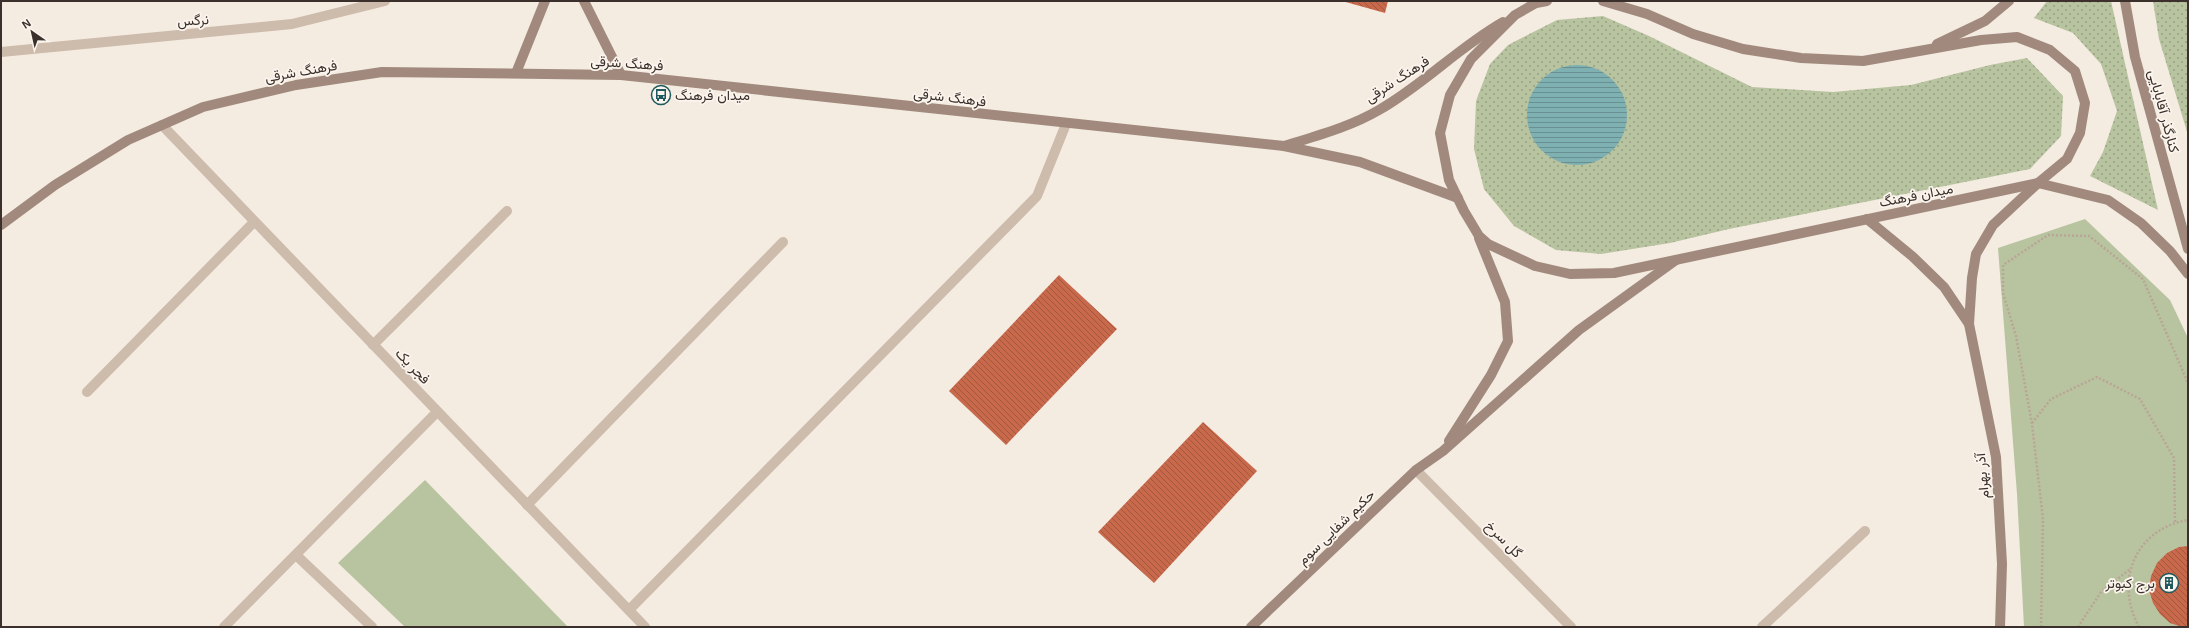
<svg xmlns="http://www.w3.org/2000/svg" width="2189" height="628" font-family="Arial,Vazirmatn,sans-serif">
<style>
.grass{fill:url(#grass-dots)}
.park{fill:#b8c4a0}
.water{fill:url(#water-rules)}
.building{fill:url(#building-back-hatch)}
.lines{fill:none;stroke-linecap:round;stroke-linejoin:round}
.path{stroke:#b9a596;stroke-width:2.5;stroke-dasharray:2 2;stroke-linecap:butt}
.lane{stroke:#cdbbac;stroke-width:10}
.street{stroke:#cdbbac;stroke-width:10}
.secondary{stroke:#a18a7d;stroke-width:10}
.labels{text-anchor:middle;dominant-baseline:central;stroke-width:3.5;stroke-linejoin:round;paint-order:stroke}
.street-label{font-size:14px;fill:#3b302b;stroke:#fbf5ee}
.poi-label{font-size:14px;fill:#3b302b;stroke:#fbf5ee;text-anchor:start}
</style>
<defs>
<pattern id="grass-dots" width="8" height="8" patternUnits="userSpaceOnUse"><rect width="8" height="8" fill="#b8c4a0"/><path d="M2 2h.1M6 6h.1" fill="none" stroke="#97a083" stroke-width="1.8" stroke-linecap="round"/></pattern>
<pattern id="water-rules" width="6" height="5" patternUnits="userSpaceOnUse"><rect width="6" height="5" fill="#7fb0b2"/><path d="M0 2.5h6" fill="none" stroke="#699091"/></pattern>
<pattern id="building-back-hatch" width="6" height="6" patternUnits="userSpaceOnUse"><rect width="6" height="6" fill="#c8694b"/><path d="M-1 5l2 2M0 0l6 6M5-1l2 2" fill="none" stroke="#a4573f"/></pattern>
</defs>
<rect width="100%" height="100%" fill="#f4ebe1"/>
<!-- grass -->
<g class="grass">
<polygon points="2047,1 2111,1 2158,210 2090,176 2103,152 2117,111 2101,64 2073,33 2034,18"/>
<polygon points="2153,1 2188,1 2188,135 2159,39"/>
<polygon points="1603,16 1649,36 1752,87 1833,92 1911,85 1990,65 2027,58 2063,96 2061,136 2030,169 1729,229 1670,243 1601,254 1556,250 1514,226 1484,189 1474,149 1476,101 1490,64 1508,45 1557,20"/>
</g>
<!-- park -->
<g class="park">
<polygon points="2085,219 2170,300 2188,338 2188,627 2024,627 2017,494 1998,248"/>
<polygon points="425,480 568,627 405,627 338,563"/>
</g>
<!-- water -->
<circle class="water" cx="1577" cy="115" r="50"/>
<!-- building -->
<g class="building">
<polygon points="1342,1 1388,1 1385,13"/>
<polygon points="1059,275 1117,329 1006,445 949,391"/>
<polygon points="1203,422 1257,471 1154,583 1098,532"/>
<polygon points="2188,546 2188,627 2182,627 2170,623 2160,614 2153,603 2149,590 2151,576 2157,563 2167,553 2179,547"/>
</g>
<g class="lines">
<!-- path -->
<g class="path">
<polyline points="2032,423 2051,399 2097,377 2140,399 2174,458 2175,522"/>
<polyline points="2041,627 2043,519 2032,424 2016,336 2003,293 2003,265 2048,235 2089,236 2143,279 2188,383"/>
<polyline points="2078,627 2101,592 2130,569"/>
<path d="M2139,627C2114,581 2135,529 2188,520"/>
</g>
<!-- lane -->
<g class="lane">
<polyline points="1416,470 1571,627"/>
<polyline points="1762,627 1865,531"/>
</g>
<!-- street -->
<g class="street">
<polyline points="1,52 292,24 385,1"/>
<polyline points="162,125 645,627"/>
<polyline points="373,345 507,211"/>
<polyline points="87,392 254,222"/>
<polyline points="527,505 783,242"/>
<polyline points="296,555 372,627"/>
<polyline points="629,610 1037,196 1066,124"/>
<polyline points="224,627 437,412"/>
</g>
<!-- secondary -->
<g class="secondary">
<polyline points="584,1 621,75"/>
<polyline points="1547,1 1536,3 1515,15 1471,59 1450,95 1440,133 1449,180 1464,211 1479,236 1488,244 1535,266 1570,274 1614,273 2038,183 2108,200 2141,223 2170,251 2188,274"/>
<polyline points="1603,1 1647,14 1693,34 1743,49 1801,58 1863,61 1981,40 2017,37 2050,50 2075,71 2085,103 2080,133 2067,159 2038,183 1993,225 1976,254 1972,278 1969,324 1996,457 2002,564 2000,627"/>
<polyline points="2125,1 2135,57 2188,249"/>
<polyline points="1937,44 1985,21 2009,1"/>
<polyline points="516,73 545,1"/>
<path d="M1284,146C1316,136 1350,127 1379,110C1423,85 1459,47 1503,22"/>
<polyline points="1867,219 1912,256 1944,287 1969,324"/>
<polyline points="1,225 55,185 128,140 203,107 296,85 382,72 621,75 1284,146 1360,162 1458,198"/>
<polyline points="1449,441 1491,375 1508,341 1505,302 1479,238"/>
<polyline points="1251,627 1416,470 1443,451 1579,330 1676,260"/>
</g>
</g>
<!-- icons -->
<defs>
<g id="bus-ring" transform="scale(1)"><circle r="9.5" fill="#fbf5ee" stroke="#1f5a5e" stroke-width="1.5"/><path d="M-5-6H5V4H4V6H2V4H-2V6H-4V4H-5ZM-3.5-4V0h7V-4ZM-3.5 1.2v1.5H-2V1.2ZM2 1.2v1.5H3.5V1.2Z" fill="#1f5a5e"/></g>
<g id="building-ring" transform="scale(1)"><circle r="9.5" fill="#fbf5ee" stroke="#1f5a5e" stroke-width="1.5"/><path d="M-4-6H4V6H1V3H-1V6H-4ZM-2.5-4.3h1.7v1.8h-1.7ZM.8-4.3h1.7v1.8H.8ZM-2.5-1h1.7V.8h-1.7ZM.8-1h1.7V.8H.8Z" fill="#1f5a5e"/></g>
</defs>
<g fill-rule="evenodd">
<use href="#bus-ring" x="661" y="95"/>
<use href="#building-ring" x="2169" y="583"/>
</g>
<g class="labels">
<!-- street labels -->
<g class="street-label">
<text transform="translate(193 20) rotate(-4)">نرگس</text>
<text transform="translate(627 63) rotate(4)">فرهنگ شرقی</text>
<text transform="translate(301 71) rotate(-10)">فرهنگ شرقی</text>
<text transform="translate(1397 79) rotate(-33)">فرهنگ شرقی</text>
<text transform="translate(950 97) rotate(7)">فرهنگ شرقی</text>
<text transform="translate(2164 111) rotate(75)">کنارگذر آقابابایی</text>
<text transform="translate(1916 195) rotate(-11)">میدان فرهنگ</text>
<text transform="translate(413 366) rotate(46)">فجر یک</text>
<text transform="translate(1982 476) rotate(-95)">آذر بهرام</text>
<text transform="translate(1336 527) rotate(-44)">حکیم شفایی سوم</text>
<text transform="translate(1504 539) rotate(45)">گل سرخ</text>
</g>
<!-- poi labels -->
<g class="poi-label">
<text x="675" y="95">میدان فرهنگ</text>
<text x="2155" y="583" text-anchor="end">برج کبوتر</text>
</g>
</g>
<!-- border -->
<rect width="2189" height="628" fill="none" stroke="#3b302b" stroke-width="4"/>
<!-- north arrow -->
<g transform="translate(32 32) rotate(326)" stroke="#fbf5ee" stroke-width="3" paint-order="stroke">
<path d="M0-3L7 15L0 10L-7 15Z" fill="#3b302b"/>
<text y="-6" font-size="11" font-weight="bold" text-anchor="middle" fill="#3b302b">N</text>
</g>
</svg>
